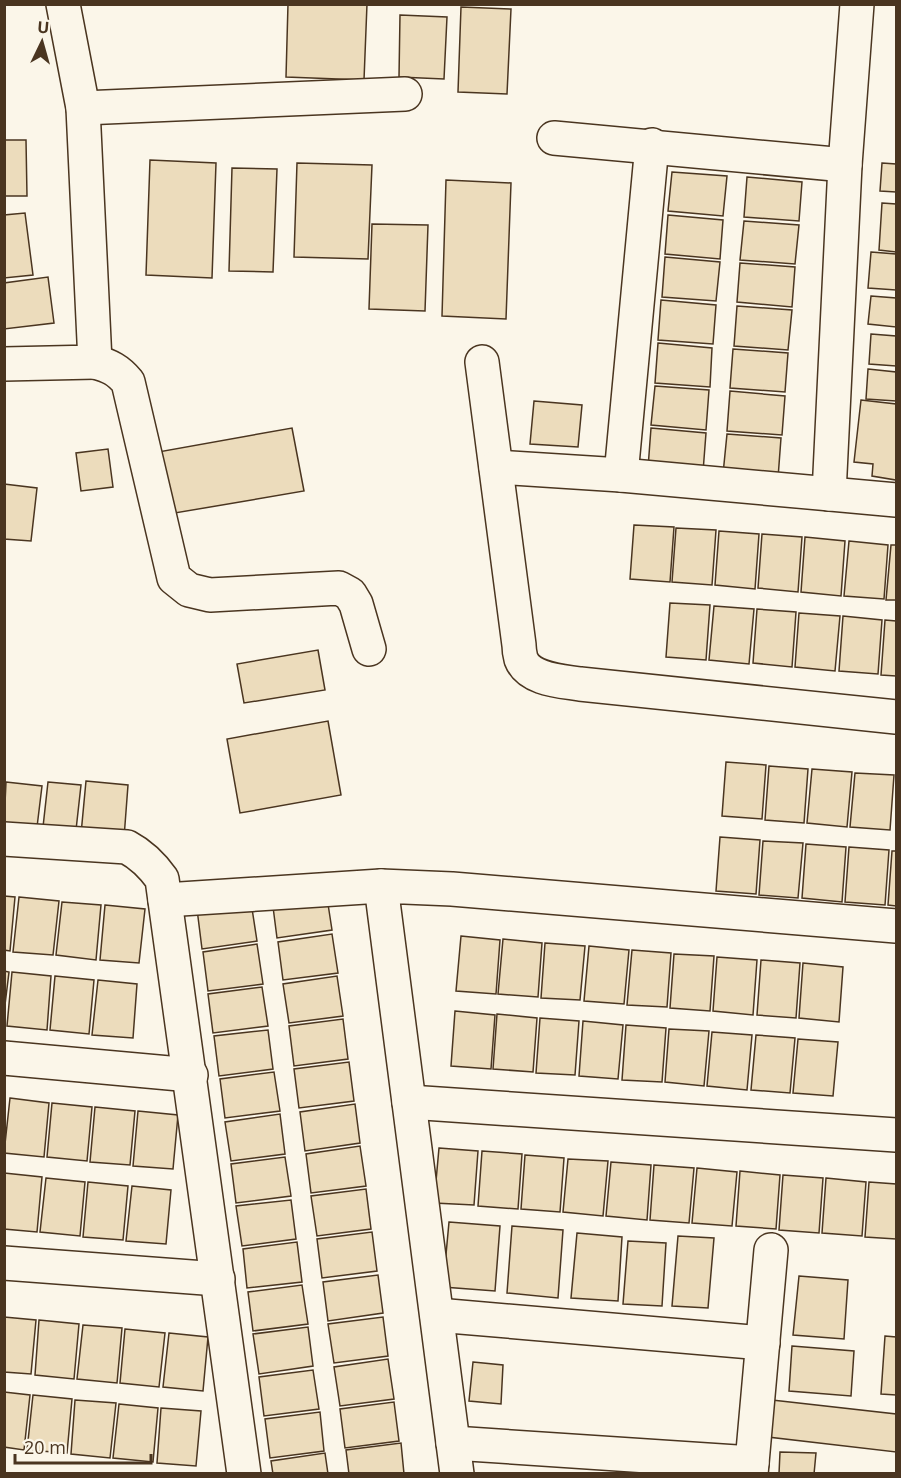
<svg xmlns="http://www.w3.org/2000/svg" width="901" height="1478" font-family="'Open Sans',sans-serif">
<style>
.building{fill:#ecdcbc;stroke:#4a3520;stroke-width:1.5}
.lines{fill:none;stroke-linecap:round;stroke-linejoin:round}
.minor-casing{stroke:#4a3520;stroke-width:36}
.minor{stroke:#fbf6e9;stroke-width:33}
</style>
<rect width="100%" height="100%" fill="#fbf6e9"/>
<!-- building -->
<g class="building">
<polygon points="288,4 367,4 364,80 286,77"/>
<polygon points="461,7 511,9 507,94 458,92"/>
<polygon points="400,15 447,17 444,79 399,77"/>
<polygon points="4,140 26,140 27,196 4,196"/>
<polygon points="150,160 216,163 212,278 146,275"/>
<polygon points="297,163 372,165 368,259 294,257"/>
<polygon points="882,163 896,164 896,192 880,191"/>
<polygon points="232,168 277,169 273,272 229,271"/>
<polygon points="672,172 727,176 723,216 668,211"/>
<polygon points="747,177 802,182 799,221 744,217"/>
<polygon points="446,180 511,183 506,319 442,316"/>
<polygon points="882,203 896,204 896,252 879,250"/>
<polygon points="25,213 33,275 4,278 4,215"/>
<polygon points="668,215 723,220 720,259 665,254"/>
<polygon points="744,221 799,225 795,264 740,260"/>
<polygon points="372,224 428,225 425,311 369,309"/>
<polygon points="871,252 896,254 896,290 868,288"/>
<polygon points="665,257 720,262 716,301 662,297"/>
<polygon points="740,263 795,267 792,307 737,302"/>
<polygon points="48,277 54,323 4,329 4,283"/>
<polygon points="871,296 896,298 896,327 868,324"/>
<polygon points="661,300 716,305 713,344 658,340"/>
<polygon points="737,306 792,310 788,350 734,346"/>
<polygon points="871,334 896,336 896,366 869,364"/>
<polygon points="658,343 712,348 710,387 655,383"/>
<polygon points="733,349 788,353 785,392 730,388"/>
<polygon points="868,369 896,372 896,401 866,399"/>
<polygon points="655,386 709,390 706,430 651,425"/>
<polygon points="730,391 785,396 782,435 727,431"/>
<polygon points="861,400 896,404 896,480 872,476 873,464 854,462"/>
<polygon points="534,401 582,405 578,447 530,444"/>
<polygon points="292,428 304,491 169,514 158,452"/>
<polygon points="651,428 706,433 703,472 648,468"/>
<polygon points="727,434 781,438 778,478 723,474"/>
<polygon points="108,449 113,487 81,491 76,453"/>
<polygon points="4,484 37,488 31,541 4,539"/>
<polygon points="634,525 674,527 670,582 630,579"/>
<polygon points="676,528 716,530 712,585 672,582"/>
<polygon points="719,531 759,534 755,589 715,585"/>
<polygon points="762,534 802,537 798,592 758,588"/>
<polygon points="805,537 845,541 841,596 801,592"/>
<polygon points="849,541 888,545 884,599 844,596"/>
<polygon points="891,545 896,545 896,600 886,600"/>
<polygon points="670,603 710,605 706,660 666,657"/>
<polygon points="714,606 754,609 749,664 709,660"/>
<polygon points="757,609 796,612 792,667 753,663"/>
<polygon points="799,613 840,616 835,671 795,667"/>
<polygon points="843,616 882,620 878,674 839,671"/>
<polygon points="885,620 896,621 896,676 881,675"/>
<polygon points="318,650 325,690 244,703 237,664"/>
<polygon points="328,721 341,795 240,813 227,739"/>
<polygon points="726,762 766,765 762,819 722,816"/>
<polygon points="769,766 808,769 804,823 765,820"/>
<polygon points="812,769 852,772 847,827 807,823"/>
<polygon points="855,773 894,775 890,830 850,827"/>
<polygon points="86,781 128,785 124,838 81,834"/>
<polygon points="6,782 42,786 37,827 4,824"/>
<polygon points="48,782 81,785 76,830 43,827"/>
<polygon points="720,837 760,840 756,894 716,891"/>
<polygon points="763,841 803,843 798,898 759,895"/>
<polygon points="806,844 846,847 842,902 802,898"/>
<polygon points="849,847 889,850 885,905 845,902"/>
<polygon points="892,851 896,851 896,906 888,905"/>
<polygon points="326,891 332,930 277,938 272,899"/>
<polygon points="4,896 15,897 10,951 4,950"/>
<polygon points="19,897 59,901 53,955 13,952"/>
<polygon points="62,902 101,905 96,960 56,955"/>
<polygon points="251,902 257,941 202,949 197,909"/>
<polygon points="105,905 145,909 139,963 100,960"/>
<polygon points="332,934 338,973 283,980 278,942"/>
<polygon points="461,936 500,940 496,994 456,991"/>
<polygon points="503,939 542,943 538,997 498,994"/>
<polygon points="545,943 585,946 580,1000 541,998"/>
<polygon points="257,944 263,984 208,991 203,952"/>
<polygon points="589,946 629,950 624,1004 584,1001"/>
<polygon points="632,950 671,953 667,1007 627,1005"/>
<polygon points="674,954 714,956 710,1011 670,1008"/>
<polygon points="717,957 757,960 753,1015 713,1011"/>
<polygon points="761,960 800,963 796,1018 757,1015"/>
<polygon points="803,963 843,967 839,1022 799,1018"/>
<polygon points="4,971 9,972 4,1013"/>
<polygon points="12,972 51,976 47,1030 7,1026"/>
<polygon points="55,976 94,980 89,1034 50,1030"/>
<polygon points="337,976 343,1016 289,1023 283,984"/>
<polygon points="98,980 137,984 133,1038 92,1035"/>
<polygon points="262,987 268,1026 213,1033 208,994"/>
<polygon points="455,1011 495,1015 491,1069 451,1066"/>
<polygon points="497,1014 537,1018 533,1072 493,1069"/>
<polygon points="540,1018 579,1021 575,1075 536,1073"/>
<polygon points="343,1019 348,1059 294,1066 289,1026"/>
<polygon points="583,1021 623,1025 618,1079 579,1076"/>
<polygon points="626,1025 666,1028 662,1082 622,1080"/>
<polygon points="669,1029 709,1031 704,1086 665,1082"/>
<polygon points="268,1030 273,1069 219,1076 214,1036"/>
<polygon points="712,1032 752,1035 747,1090 707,1086"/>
<polygon points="756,1035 795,1038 790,1093 751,1090"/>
<polygon points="798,1039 838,1042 833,1096 793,1093"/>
<polygon points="349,1062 354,1101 299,1108 294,1069"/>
<polygon points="274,1072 280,1111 225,1118 220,1079"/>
<polygon points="10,1098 49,1103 44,1157 4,1153"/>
<polygon points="52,1103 92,1107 87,1161 47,1157"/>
<polygon points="355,1104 360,1143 305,1151 300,1112"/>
<polygon points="95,1107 135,1111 130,1165 90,1162"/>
<polygon points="138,1111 178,1115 173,1169 133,1166"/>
<polygon points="280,1114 285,1154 231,1161 225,1122"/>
<polygon points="360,1146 366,1186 311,1193 306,1154"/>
<polygon points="439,1148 478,1151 474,1205 434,1203"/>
<polygon points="482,1151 522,1154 518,1209 478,1206"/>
<polygon points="525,1155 564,1158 560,1212 521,1209"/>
<polygon points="285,1157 291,1196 236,1203 231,1164"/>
<polygon points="568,1159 608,1161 603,1216 563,1212"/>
<polygon points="611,1162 651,1165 647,1220 606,1216"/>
<polygon points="654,1165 694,1168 689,1223 650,1220"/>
<polygon points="697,1168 737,1172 732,1226 692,1223"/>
<polygon points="740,1171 780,1175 776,1229 736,1226"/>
<polygon points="4,1173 42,1177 37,1232 4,1229"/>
<polygon points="783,1175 823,1178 819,1233 779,1230"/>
<polygon points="46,1178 85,1182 80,1236 40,1232"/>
<polygon points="826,1178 866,1182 862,1236 822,1233"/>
<polygon points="88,1182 128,1186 123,1240 83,1237"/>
<polygon points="869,1182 896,1184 896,1239 865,1237"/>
<polygon points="132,1186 171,1190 166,1244 126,1241"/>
<polygon points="366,1189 371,1229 317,1236 311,1196"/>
<polygon points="291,1200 296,1239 242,1246 236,1206"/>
<polygon points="449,1222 500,1226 495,1291 443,1287"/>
<polygon points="512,1226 563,1230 558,1298 507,1293"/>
<polygon points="372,1232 377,1271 322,1278 317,1239"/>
<polygon points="577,1233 622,1237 618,1301 571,1298"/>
<polygon points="678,1236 714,1238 708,1308 672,1306"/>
<polygon points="628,1241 666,1243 662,1306 623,1304"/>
<polygon points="297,1242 302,1282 247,1288 243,1249"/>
<polygon points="378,1275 383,1313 328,1321 323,1282"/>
<polygon points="799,1276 848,1280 844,1339 793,1335"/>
<polygon points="302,1285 308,1324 253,1331 248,1292"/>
<polygon points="4,1317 36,1320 31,1374 4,1372"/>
<polygon points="383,1317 388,1356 334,1363 328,1324"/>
<polygon points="39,1320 79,1324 74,1379 35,1375"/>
<polygon points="83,1325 122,1328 117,1383 77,1379"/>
<polygon points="308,1327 313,1366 259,1374 253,1334"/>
<polygon points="125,1329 165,1333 159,1387 120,1383"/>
<polygon points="169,1333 208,1337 203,1391 163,1387"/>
<polygon points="885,1336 896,1337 896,1395 881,1394"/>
<polygon points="792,1346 854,1351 851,1396 789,1391"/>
<polygon points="388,1359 394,1399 340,1406 334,1367"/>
<polygon points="473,1362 503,1365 501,1404 469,1401"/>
<polygon points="313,1370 319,1409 264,1416 259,1377"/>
<polygon points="4,1392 30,1395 24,1450 4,1447"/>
<polygon points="33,1395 72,1399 67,1453 27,1450"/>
<polygon points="75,1400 116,1403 110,1458 71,1454"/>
<polygon points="772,1400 896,1414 896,1452 768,1437"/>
<polygon points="394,1402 399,1441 345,1448 340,1409"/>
<polygon points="119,1404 158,1408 153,1462 113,1458"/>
<polygon points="161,1408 201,1411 196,1466 157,1463"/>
<polygon points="320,1412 324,1451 270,1458 265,1419"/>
<polygon points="401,1443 404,1474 349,1474 346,1450"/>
<polygon points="780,1452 816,1453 814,1474 779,1474"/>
<polygon points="325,1453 328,1474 273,1474 271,1461"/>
</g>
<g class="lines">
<!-- minor casing -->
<g class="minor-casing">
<g id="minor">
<polyline points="83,108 405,94"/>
<polyline points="554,138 845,165"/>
<path d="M95,362C110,366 118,370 128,382L174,578L189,590L210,595L339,588L350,594L356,604L369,649"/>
<path d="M482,362L519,645C519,649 520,655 521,659C529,680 562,681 580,684L896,717"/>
<polyline points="4,364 95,362 83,108 63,4"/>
<polyline points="496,467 621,475 896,500"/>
<polyline points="621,475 652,145"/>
<polyline points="829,494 845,165 857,4"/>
<path d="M4,839L127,847C142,855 152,865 162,879L244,1474"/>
<polyline points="165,900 381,886"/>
<polyline points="4,1058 191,1075"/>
<polyline points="409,1102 896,1135"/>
<polyline points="4,1263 218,1279"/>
<polyline points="437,1315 763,1343"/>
<polyline points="453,1443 752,1463"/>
<polyline points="457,1474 381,886 452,889 896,926"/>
<polyline points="751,1474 771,1250"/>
</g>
</g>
<!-- minor -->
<use href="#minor" class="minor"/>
</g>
<!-- border -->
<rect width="901" height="1478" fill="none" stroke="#4a3520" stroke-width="12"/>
<!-- north arrow -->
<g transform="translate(42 42) rotate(5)" stroke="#fbf6e9" stroke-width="4.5" paint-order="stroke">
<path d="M0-4.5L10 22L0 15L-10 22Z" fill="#4a3520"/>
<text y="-9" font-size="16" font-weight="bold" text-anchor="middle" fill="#4a3520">U</text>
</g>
<!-- scale -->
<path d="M15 1454v9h136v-9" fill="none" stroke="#4a3520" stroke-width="3"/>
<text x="24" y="1454" font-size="18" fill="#4a3520" stroke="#fbf6e9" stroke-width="4.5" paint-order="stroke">20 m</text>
</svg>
